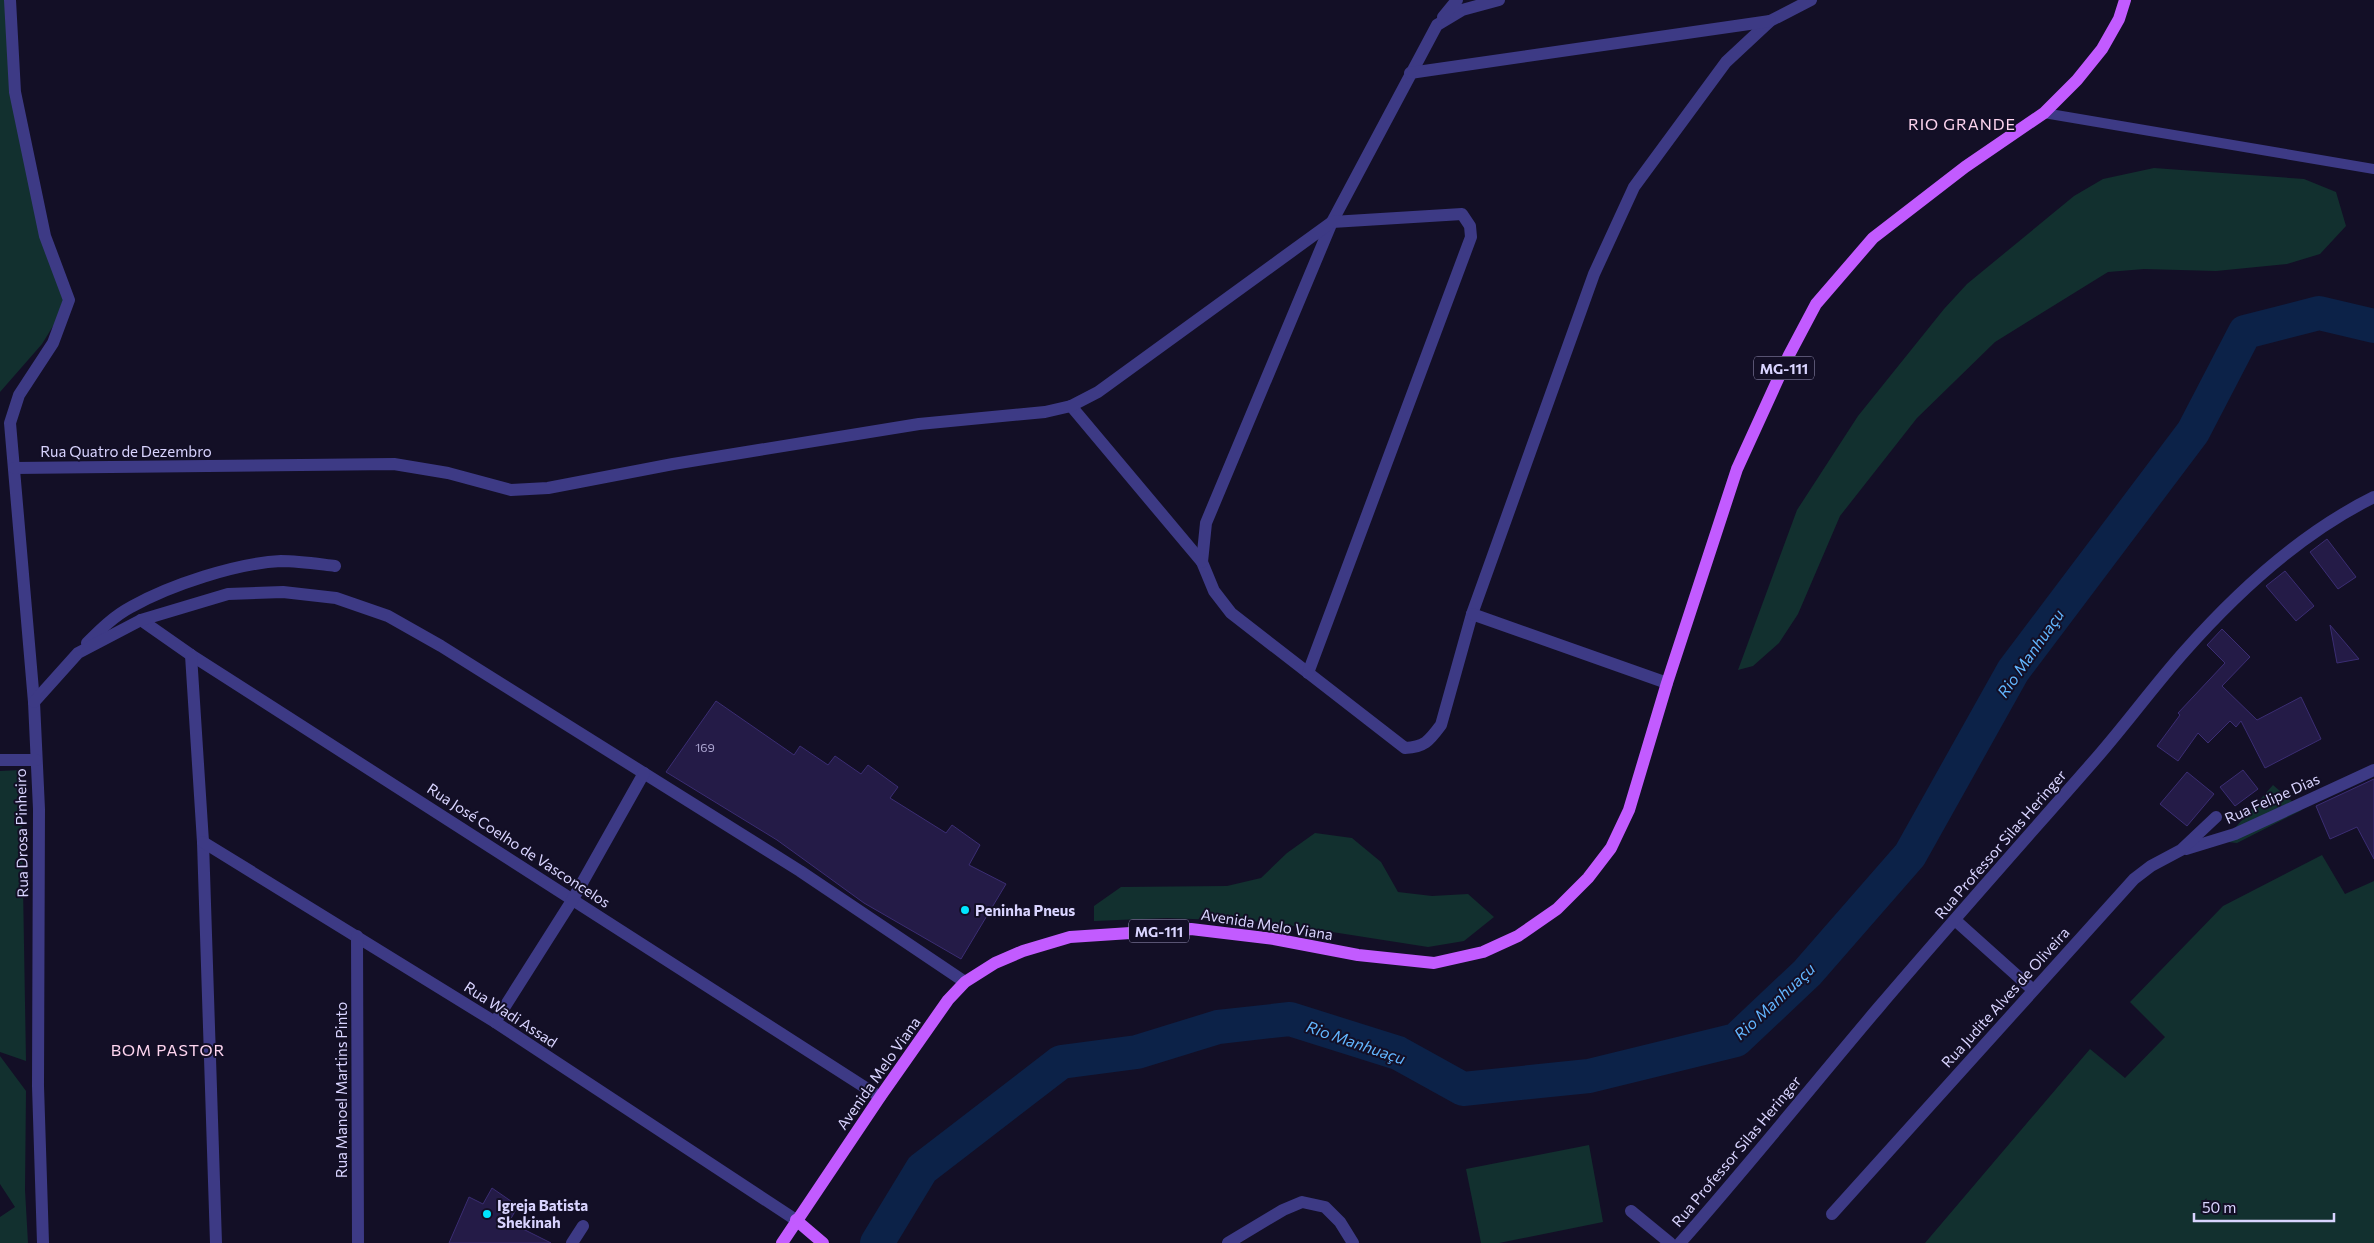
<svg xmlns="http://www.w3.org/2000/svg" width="2374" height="1243" font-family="Commissioner,sans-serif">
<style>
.green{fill:#12302f}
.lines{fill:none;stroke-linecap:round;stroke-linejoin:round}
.river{stroke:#0c2248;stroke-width:34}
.building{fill:#241b47;stroke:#3b2d73}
.lane{stroke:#3d3a85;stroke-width:10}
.street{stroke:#3d3a85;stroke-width:12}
.primary{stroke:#c25bff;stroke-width:12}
.poi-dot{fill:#00e5ff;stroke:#130f26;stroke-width:2}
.labels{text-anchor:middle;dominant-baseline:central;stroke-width:4;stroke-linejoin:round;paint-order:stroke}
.number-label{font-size:12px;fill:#aca6d1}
.shield{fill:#130f26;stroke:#9e99be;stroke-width:1}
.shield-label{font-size:14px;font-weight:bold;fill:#d9d4ff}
.street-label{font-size:15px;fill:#d9d4ff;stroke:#130f26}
.poi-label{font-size:15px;font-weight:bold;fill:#d9d4ff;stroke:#130f26;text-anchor:start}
.neighbourhood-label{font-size:16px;letter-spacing:1px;fill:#ffd6f0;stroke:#130f26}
.water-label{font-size:16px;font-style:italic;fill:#62b6ff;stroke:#130f26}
</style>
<rect width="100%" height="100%" fill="#130f26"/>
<!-- green -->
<g class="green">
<polygon points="0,0 10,0 15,92 45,236 69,300 42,344 0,392"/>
<polygon points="2154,168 2304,179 2336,192 2346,226 2320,254 2287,264 2216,271 2144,269 2108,272 1995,342 1917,418 1840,516 1798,614 1779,643 1753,666 1738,670 1797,510 1858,416 1944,309 1967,284 2074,196 2103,179"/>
<polygon points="21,770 26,1061 0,1052 0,771"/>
<polygon points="2273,785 2302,810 2237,843 2209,840 2234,829"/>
<polygon points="1315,833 1352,838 1381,862 1398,892 1432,896 1468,894 1494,917 1464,941 1428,947 1268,922 1167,918 1094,921 1094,906 1121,887 1227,886 1261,878 1287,853"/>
<polygon points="2322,855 2345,894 2374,881 2374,1243 1925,1243 2090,1049 2125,1078 2165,1037 2130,1002 2223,906"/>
<polygon points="0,1056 26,1091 25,1190 28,1243 0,1243 0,1217 15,1207 0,1184"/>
<polygon points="1589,1145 1603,1222 1499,1243 1481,1243 1466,1169"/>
</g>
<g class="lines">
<!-- river -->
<polyline class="river" points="877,1243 922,1169 1061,1062 1137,1052 1218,1027 1290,1019 1398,1053 1463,1089 1589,1076 1736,1040 1807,973 1910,855 2013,671 2193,432 2245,332 2319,313 2374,326"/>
</g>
<!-- building -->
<g class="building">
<polygon points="2327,539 2356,577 2338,589 2310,552"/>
<polygon points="2285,571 2314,606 2296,621 2266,586"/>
<polygon points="2330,625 2359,659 2337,663"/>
<polygon points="2222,629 2250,657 2222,686 2257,720 2301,697 2321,739 2265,768 2241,721 2236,727 2230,721 2208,743 2198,733 2178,761 2157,746 2180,715 2178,713 2225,663 2207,645"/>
<polygon points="716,701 794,755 800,746 828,765 835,756 861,774 868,765 898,787 890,798 946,833 952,825 980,845 969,865 1006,884 961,959 864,903 777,840 666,772"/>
<polygon points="2243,770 2258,789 2235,806 2220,787"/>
<polygon points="2187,772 2214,794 2187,826 2160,804"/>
<polygon points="2374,779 2374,859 2357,827 2330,839 2316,806"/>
<polygon points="492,1188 518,1206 509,1222 551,1243 449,1243 469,1197 483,1204"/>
</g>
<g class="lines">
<!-- lane -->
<polyline class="lane" points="2044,113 2374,169"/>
<!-- street -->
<g class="street">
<polyline points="10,0 15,92 45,236 69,300 53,343 19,395 10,423 34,702 39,809 38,1086 43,1243"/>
<path d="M1499,0L1462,10L1437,25L1332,222L1206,523L1202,562L1214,591L1231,613L1405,748C1425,747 1429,741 1441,725L1472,614L1594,274L1634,187L1726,62L1770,21L1811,0"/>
<polyline points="1443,17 1457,0"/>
<polyline points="1410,73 1770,21"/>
<polyline points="1071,406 1202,562"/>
<polyline points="14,468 394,464 448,473 511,490 548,488 673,464 919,424 1045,412 1071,406 1098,392 1332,222 1462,214 1470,226 1471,237 1308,673"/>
<polyline points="1472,614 1667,683"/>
<polyline points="141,620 191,655 880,1097"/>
<path d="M87,643C100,630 114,616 131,607C170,585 237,563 281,561C299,561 318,564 335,566"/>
<polyline points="191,655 203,842 216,1243"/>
<polyline points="34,702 78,653 141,620 228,594 283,592 336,598 388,616 441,646 800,871 965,982"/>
<polyline points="0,760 36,760"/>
<polyline points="203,842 495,1022 796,1220"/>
<polyline points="2186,849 2235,834 2374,770"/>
<polyline points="1955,920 2033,990"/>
<polyline points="357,936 358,1243"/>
<polyline points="495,1022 573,899 644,773"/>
<polyline points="1631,1211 1670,1243"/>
<polyline points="1832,1214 2134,879 2151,866 2181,850 2216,817"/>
<polyline points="572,1243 583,1226"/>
<polyline points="1228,1243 1283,1210 1302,1202 1325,1207 1340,1222 1353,1243"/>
<path d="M1680,1243C1748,1166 1812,1086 1879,1007C1949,925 2021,844 2092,763C2124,727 2152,688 2184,652C2237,592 2301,533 2374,497"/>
</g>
<!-- primary -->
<g class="primary">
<polyline points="796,1220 823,1243"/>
<polyline points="782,1243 880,1097 948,1000 965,982 995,963 1023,951 1070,937 1191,929 1274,939 1358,955 1434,963 1483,952 1518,936 1557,909 1588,878 1611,848 1629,810 1667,683 1737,469 1789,355 1816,304 1873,238 1965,167 2044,113 2077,80 2102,49 2119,19 2125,0"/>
</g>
</g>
<!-- markers -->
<g class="poi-dot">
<circle cx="965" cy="910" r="5"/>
<circle cx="487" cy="1214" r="5"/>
</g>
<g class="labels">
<!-- number labels -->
<g class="number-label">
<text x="705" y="747">169</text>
</g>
<!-- shield labels -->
<g class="shield">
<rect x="1754" y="356.5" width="60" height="23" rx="4"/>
<rect x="1129" y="919.5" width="60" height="23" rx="4"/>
</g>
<g class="shield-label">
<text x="1784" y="368">MG-111</text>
<text x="1159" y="931">MG-111</text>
</g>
<!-- street labels -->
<g class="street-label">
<text x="126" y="451">Rua Quatro de Dezembro</text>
<text transform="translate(2272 798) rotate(-24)">Rua Felipe Dias</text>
<text transform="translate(21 833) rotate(-91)">Rua Drosa Pinheiro</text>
<text transform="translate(2000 844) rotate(-49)">Rua Professor Silas Heringer</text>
<text transform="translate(519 845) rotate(33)">Rua José Coelho de Vasconcelos</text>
<text transform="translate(1267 924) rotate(9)">Avenida Melo Viana</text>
<text transform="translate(2005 997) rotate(-48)">Rua Judite Alves de Oliveira</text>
<text transform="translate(511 1014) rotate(33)">Rua Wadi Assad</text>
<text transform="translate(878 1073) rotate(-55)">Avenida Melo Viana</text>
<text transform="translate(341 1090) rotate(-90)">Rua Manoel Martins Pinto</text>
<text transform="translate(1736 1151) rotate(-50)">Rua Professor Silas Heringer</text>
</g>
<!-- poi labels -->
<g class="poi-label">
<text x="975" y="910">Peninha Pneus</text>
<text x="497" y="1205">Igreja Batista<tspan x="497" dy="17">Shekinah</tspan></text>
</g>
<!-- neighbourhood labels -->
<g class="neighbourhood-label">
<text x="1962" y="123">RIO GRANDE</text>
<text x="168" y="1049">BOM PASTOR</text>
</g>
<!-- water labels -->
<g class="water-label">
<text transform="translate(2030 653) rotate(-55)">Rio Manhuaçu</text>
<text transform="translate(1774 1001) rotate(-43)">Rio Manhuaçu</text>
<text transform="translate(1356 1042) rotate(19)">Rio Manhuaçu</text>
</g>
</g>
<!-- scale -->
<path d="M2194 1213v8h140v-8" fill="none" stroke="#d9d4ff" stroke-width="2.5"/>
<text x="2202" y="1213" font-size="15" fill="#d9d4ff" stroke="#130f26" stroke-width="4" paint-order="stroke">50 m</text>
</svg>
